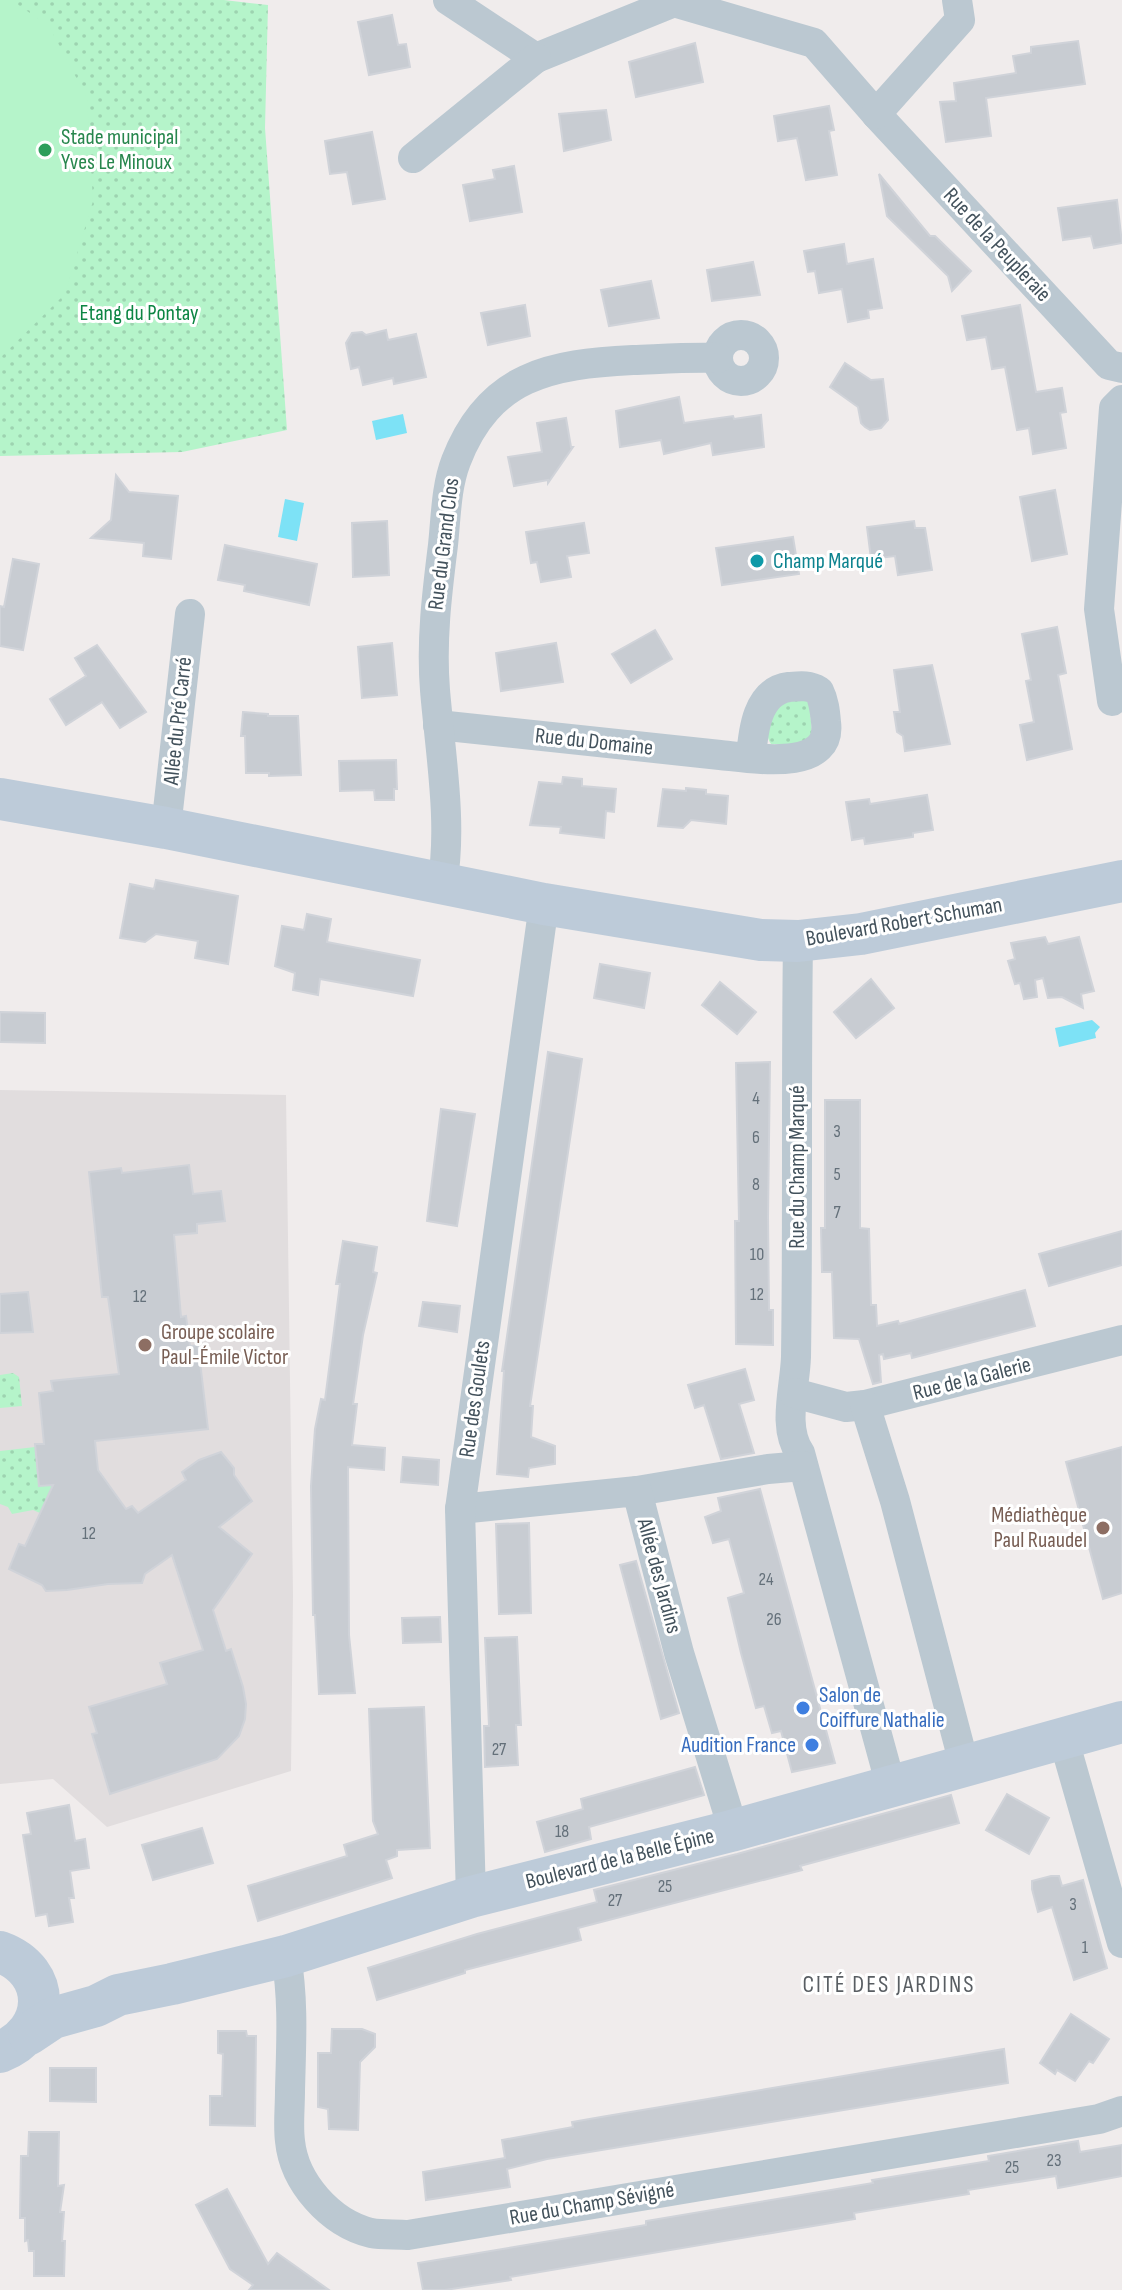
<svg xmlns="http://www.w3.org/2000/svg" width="1122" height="2290" font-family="'Sofia Sans Condensed',sans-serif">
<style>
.education{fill:#e1ddde}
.grass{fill:url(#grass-dots)}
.garden{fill:#b5f4ca}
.water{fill:#7de2f6}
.building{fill:#c8ccd2;stroke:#d0d3d9;stroke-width:2}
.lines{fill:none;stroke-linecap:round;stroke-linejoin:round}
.street{stroke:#bbc8d1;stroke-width:30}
.secondary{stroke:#bdcbd9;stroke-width:42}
.leisure-dot{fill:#2e9e5b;stroke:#fff;stroke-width:3}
.culture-dot{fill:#0f9aa8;stroke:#fff;stroke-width:3}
.education-dot{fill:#8d6e63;stroke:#fff;stroke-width:3}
.shop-dot{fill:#3f7fe0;stroke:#fff;stroke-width:3}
.labels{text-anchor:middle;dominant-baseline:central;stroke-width:6;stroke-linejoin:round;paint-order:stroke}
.number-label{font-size:18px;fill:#64707a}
.leisure-label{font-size:22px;fill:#27864d;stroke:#fff;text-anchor:start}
.street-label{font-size:22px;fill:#43525c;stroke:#fff}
.park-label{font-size:22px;fill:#0c8543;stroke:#fff}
.culture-label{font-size:22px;fill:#0d838f;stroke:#fff;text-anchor:start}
.education-label{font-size:22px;fill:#785e54;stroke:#fff;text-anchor:start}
.shop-label{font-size:22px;fill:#366cbe;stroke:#fff;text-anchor:start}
.neighbourhood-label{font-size:24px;letter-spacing:2px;fill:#595e63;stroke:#fff}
</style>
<defs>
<pattern id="grass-dots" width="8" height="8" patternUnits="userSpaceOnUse" patternTransform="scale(2)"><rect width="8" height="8" fill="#b5f4ca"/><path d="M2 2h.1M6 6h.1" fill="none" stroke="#9dd3b0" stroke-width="1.8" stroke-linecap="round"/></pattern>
</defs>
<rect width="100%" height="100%" fill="#f0ecec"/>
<!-- education -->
<polygon class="education" points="0,1090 286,1095 293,1595 291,1771 107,1827 53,1779 0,1784"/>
<!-- grass -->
<g class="grass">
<polygon points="0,0 224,0 268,5 265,128 287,430 182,452 0,456"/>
<path d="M809,699L813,744H771C762,731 774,715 780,702Z"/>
<polygon points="13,1373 19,1377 22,1406 0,1408 0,1375"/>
<polygon points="35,1447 39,1486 62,1484 47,1516 33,1510 12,1514 8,1507 0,1504 0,1451"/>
</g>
<!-- garden -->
<polygon class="garden" points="0,0 11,0 49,26 87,98 93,201 65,294 1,357 0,365"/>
<!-- water -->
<g class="water">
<polygon points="403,414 407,433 376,440 372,421"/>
<polygon points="285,499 304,503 297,541 278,537"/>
<polygon points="1092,1020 1100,1027 1095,1033 1096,1038 1059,1047 1055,1028"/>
</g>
<!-- building -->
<g class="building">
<polygon points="392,15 398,45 406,44 410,67 369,75 358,22"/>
<polygon points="1078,41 1085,84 986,98 991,136 946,142 940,102 956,101 954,83 1016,73 1013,56 1031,53 1031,47"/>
<polygon points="695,43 703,82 636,97 629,62"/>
<polygon points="829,106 834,130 829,131 837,175 806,180 797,138 778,141 774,116"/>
<polygon points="606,110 611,140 564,151 559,114"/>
<polygon points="372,132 385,199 353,204 347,172 330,174 325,141"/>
<polygon points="514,166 522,212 470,221 463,185 495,179 493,170"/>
<polygon points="879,174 930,236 935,236 971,271 952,291 948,276 887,216"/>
<polygon points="1117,200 1122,243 1094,248 1091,236 1063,240 1058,208"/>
<polygon points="844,244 847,264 873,259 882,308 868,310 869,318 848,322 842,289 819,293 815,271 808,272 804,251"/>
<polygon points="753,262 760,295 712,301 707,270"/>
<polygon points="651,281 659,318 609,326 601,290"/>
<polygon points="525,305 530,336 488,345 481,313"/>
<polygon points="1020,305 1036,392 1062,388 1066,412 1060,413 1066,448 1033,454 1029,428 1017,430 1005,367 992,369 986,337 967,340 962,316"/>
<polygon points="386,330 388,340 416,334 426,377 394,384 393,378 363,385 359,367 351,369 346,343 352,333 362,332 366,335"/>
<polygon points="845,363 871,380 883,379 888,420 881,428 870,430 865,427 861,423 858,407 830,387"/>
<polygon points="679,397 684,423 733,416 734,419 761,415 764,447 713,455 711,443 664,454 661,440 620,447 616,411"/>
<polygon points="566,418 571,447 573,447 548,483 548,480 514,486 508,457 542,452 537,423"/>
<polygon points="116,475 129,492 178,496 171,559 143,556 144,543 91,538 111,520"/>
<polygon points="1055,490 1067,554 1032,561 1020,497"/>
<polygon points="387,521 389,575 353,577 352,523"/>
<polygon points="914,521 915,528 925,528 932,570 898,575 895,556 871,559 867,527"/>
<polygon points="584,523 589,553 567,556 571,577 541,582 537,562 531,563 526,532"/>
<polygon points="793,537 799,574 722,585 716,548"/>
<polygon points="225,545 317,564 309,605 244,591 245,585 218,580"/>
<polygon points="13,559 39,564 23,650 0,646 0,606 4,607"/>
<polygon points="1057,627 1066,673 1058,675 1072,749 1027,760 1020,725 1034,722 1026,681 1031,680 1022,634"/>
<polygon points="655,630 672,659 631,683 612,654"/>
<polygon points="392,643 397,695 362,698 358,647"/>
<polygon points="556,643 563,682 501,691 496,653"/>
<polygon points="97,645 146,712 120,728 102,702 66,725 50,699 86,676 75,658"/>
<polygon points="932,665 950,744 905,751 903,736 897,732 894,712 900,712 894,670"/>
<polygon points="243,712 268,714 268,716 298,716 301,775 269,776 269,773 246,773 245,736 241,736"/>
<polygon points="396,760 397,789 394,789 394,800 375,800 374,790 340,791 339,761"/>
<polygon points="563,777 582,779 582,786 616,789 614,812 606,811 604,838 560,833 561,827 530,825 539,782 562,784"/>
<polygon points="686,788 706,790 706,794 728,796 726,824 691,820 683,828 658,826 663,789 686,791"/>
<polygon points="927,795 933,830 913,833 913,837 865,844 864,838 852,840 846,802 869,799 870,804"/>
<polygon points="156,880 238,896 228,964 195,958 198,941 156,934 145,942 120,938 130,884 154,889"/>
<polygon points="307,914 331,919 327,942 420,960 413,996 320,979 318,995 293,990 295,973 275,966 282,926 304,930"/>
<polygon points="1045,937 1048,944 1079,937 1094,991 1081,994 1083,1008 1062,997 1048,998 1043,978 1035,980 1037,997 1024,999 1020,983 1015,984 1008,961 1015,959 1011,943"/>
<polygon points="600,964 650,973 644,1008 594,998"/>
<polygon points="871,979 894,1008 856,1038 834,1012"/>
<polygon points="720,982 756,1012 737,1034 702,1005"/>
<polygon points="0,1012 45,1013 45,1043 0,1042"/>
<polygon points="548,1052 582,1059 530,1406 533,1406 531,1437 555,1446 555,1464 529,1468 528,1477 497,1474 504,1371 502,1371"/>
<polygon points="770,1062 768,1217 769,1310 773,1310 773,1345 736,1344 735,1221 739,1221 736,1063"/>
<polygon points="825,1100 860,1100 860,1228 869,1229 871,1305 876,1305 877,1326 898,1321 899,1324 1025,1290 1035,1326 912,1358 911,1353 884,1359 883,1354 879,1355 881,1382 873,1384 859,1339 834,1338 832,1272 822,1272 821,1228 825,1228"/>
<polygon points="441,1109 475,1114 457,1226 427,1221"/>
<polygon points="189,1165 193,1194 221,1191 225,1221 197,1224 197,1233 174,1235 181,1317 186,1316 190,1346 198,1345 208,1429 95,1441 98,1470 126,1509 132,1506 138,1513 186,1480 182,1472 199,1460 221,1452 234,1468 234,1475 252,1501 219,1527 252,1554 213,1610 226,1651 231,1649 243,1687 246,1704 245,1719 239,1736 217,1759 110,1794 92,1734 97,1733 89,1707 167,1684 160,1663 203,1650 172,1555 145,1574 142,1583 108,1584 67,1590 46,1591 42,1585 9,1569 19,1544 25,1546 53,1485 39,1486 35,1444 44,1444 39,1393 53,1391 51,1381 119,1374 108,1297 102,1297 89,1172 121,1168 122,1173"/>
<polygon points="1122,1231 1122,1265 1049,1286 1039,1254"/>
<polygon points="343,1241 377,1247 373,1272 377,1273 363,1335 353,1404 357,1404 352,1445 385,1448 384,1470 348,1467 349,1635 355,1693 319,1694 315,1615 313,1615 311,1486 315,1429 321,1399 325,1400 340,1284 336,1284"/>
<polygon points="28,1292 33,1332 0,1333 0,1294"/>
<polygon points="423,1302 460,1306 457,1332 419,1326"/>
<polygon points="745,1369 754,1400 739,1404 754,1453 721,1459 704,1405 695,1408 688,1385"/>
<polygon points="1122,1447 1122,1593 1103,1599 1066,1462"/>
<polygon points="403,1457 439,1460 438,1485 401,1482"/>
<polygon points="760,1489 835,1763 792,1772 781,1731 772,1733 764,1706 756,1708 741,1653 728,1598 744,1593 729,1539 713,1543 705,1517 721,1511 718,1498"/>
<polygon points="529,1523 531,1613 499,1614 496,1524"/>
<polygon points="636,1561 679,1713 661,1719 620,1565"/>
<polygon points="440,1617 441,1642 403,1643 402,1618"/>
<polygon points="517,1637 521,1725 516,1725 518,1765 485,1767 484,1726 489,1726 485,1638"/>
<polygon points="424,1707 430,1848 397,1850 397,1856 386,1860 392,1878 258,1921 248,1886 347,1856 344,1845 378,1834 373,1821 369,1709"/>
<polygon points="695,1767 704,1795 589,1827 591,1839 545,1852 537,1822 583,1809 581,1799"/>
<polygon points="1007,1794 1049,1818 1029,1854 986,1830"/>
<polygon points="951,1795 959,1823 800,1866 802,1870 578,1928 581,1940 465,1970 465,1973 377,2000 368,1968 477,1934 597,1902 594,1890 737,1854"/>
<polygon points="69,1805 75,1841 85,1839 89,1868 70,1871 74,1898 69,1898 73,1922 49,1926 47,1914 36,1916 23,1835 31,1834 27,1813"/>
<polygon points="202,1828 213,1863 153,1880 142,1845"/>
<polygon points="1051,1876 1059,1876 1062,1886 1083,1880 1107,1968 1074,1980 1052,1907 1038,1912 1032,1889 1032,1881"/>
<polygon points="1071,2014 1109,2039 1093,2063 1089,2061 1075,2081 1057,2070 1055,2074 1040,2063"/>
<polygon points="332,2029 362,2029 375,2034 375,2047 360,2062 358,2130 329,2129 328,2109 318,2107 318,2053 331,2053"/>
<polygon points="218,2031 246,2031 247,2036 256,2036 255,2126 210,2125 210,2096 222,2096 223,2054 218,2053"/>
<polygon points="1004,2049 1008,2083 547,2159 507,2169 510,2187 426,2200 423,2172 505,2158 502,2140 573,2127 572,2122 601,2117"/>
<polygon points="50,2068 96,2068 96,2102 50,2101"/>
<polygon points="29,2132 59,2132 58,2186 64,2185 60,2212 64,2212 62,2241 65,2241 64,2276 34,2276 34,2251 29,2251 28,2240 25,2241 25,2218 20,2218 21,2156 28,2156"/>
<polygon points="1078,2141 1080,2152 1122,2145 1122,2176 1058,2188 1056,2176 968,2190 969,2194 854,2213 855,2219 510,2277 511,2280 445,2290 423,2290 418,2263 646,2225 646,2221 873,2183 872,2180 989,2161 988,2156"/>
<polygon points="227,2189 268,2264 277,2253 329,2290 249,2290 253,2285 230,2269 196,2205"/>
</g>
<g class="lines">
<!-- street -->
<g class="street">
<polyline points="448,0 536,58 674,2 814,43 876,114 1109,365 1122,368"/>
<polyline points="876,114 960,20 957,0"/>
<polyline points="413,158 536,58"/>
<circle cx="741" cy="358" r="23"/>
<polyline points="1112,701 1099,609 1114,408 1122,400"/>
<path d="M438,725L720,755C751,758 833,773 826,722C825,711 824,701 819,691C809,685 801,686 789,687C757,691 753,731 751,758"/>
<polyline points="166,828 190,614"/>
<path d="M442,884C453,826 440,751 435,690C431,641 437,593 443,545C446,517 446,487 456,461C489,375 551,364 633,360C661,359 690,357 718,358"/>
<path d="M798,941C796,1080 798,1219 796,1357C795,1388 782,1427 800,1453L891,1786"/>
<polyline points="794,1393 846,1407 865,1405 1122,1340"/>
<polyline points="865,1405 895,1501 964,1764"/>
<polyline points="637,1491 768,1469 803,1466"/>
<polyline points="460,1509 637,1491 679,1653 727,1809 731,1831"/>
<polyline points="1063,1737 1122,1943"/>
<polyline points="471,1897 460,1509 544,904"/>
<path d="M286,1956C294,2001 291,2046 290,2091C290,2108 288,2125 290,2141C294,2182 330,2223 371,2233C382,2235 396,2234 408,2235L1099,2119L1122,2111"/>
</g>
<!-- secondary -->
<g class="secondary">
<polyline points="0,799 166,828 544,904 761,940 798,941 861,934 1122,881"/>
<path d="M0,1952C53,1971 51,2032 0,2052"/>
<polyline points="29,2034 53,2018 96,2006 118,1995 172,1984 286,1956 471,1897 731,1831 1122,1722"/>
</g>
</g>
<!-- markers -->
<circle class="leisure-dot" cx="45" cy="150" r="8"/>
<circle class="culture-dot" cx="757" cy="561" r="8"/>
<g class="education-dot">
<circle cx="145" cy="1345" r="8"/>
<circle cx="1103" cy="1528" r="8"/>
</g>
<g class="shop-dot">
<circle cx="803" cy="1708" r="8"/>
<circle cx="812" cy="1745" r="8"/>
</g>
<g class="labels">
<!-- number labels -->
<g class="number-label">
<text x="756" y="1098">4</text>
<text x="837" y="1131">3</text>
<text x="756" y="1137">6</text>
<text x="837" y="1174">5</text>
<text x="756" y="1184">8</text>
<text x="837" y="1212">7</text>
<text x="757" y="1254">10</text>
<text x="757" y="1294">12</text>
<text x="140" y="1296">12</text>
<text x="89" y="1533">12</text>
<text x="766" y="1579">24</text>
<text x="774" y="1619">26</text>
<text x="499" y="1749">27</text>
<text x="562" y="1831">18</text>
<text x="665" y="1886">25</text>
<text x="615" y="1900">27</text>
<text x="1073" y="1904">3</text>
<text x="1085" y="1947">1</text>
<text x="1054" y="2160">23</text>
<text x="1012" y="2167">25</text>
</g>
<!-- leisure labels -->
<g class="leisure-label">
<text x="61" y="137">Stade municipal<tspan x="61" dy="25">Yves Le Minoux</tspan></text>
</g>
<!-- street labels -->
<g class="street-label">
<text transform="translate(997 245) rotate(47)">Rue de la Peupleraie</text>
<text transform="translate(444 544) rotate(-83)">Rue du Grand Clos</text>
<text transform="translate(178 721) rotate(-84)">Allée du Pré Carré</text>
<text transform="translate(594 742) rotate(6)">Rue du Domaine</text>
<text transform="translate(904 922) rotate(-10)">Boulevard Robert Schuman</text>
<text transform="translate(797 1167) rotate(-90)">Rue du Champ Marqué</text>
<text transform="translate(972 1379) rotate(-14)">Rue de la Galerie</text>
<text transform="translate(475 1399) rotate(-82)">Rue des Goulets</text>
<text transform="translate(659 1576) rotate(75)">Allée des Jardins</text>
<text transform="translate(620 1859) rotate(-14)">Boulevard de la Belle Épine</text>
<text transform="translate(592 2204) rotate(-10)">Rue du Champ Sévigné</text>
</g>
<!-- park labels -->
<g class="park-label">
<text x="139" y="313">Etang du Pontay</text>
</g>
<!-- culture labels -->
<g class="culture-label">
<text x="773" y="561">Champ Marqué</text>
</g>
<!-- education labels -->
<g class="education-label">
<text x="161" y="1332">Groupe scolaire<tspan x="161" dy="25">Paul-Émile Victor</tspan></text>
<text x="1087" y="1515" text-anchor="end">Médiathèque<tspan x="1087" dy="25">Paul Ruaudel</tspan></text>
</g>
<!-- shop labels -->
<g class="shop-label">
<text x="819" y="1695">Salon de<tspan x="819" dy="25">Coiffure Nathalie</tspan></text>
<text x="796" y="1745" text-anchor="end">Audition France</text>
</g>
<!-- neighbourhood labels -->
<g class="neighbourhood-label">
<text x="889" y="1984">CITÉ DES JARDINS</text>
</g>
</g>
</svg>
